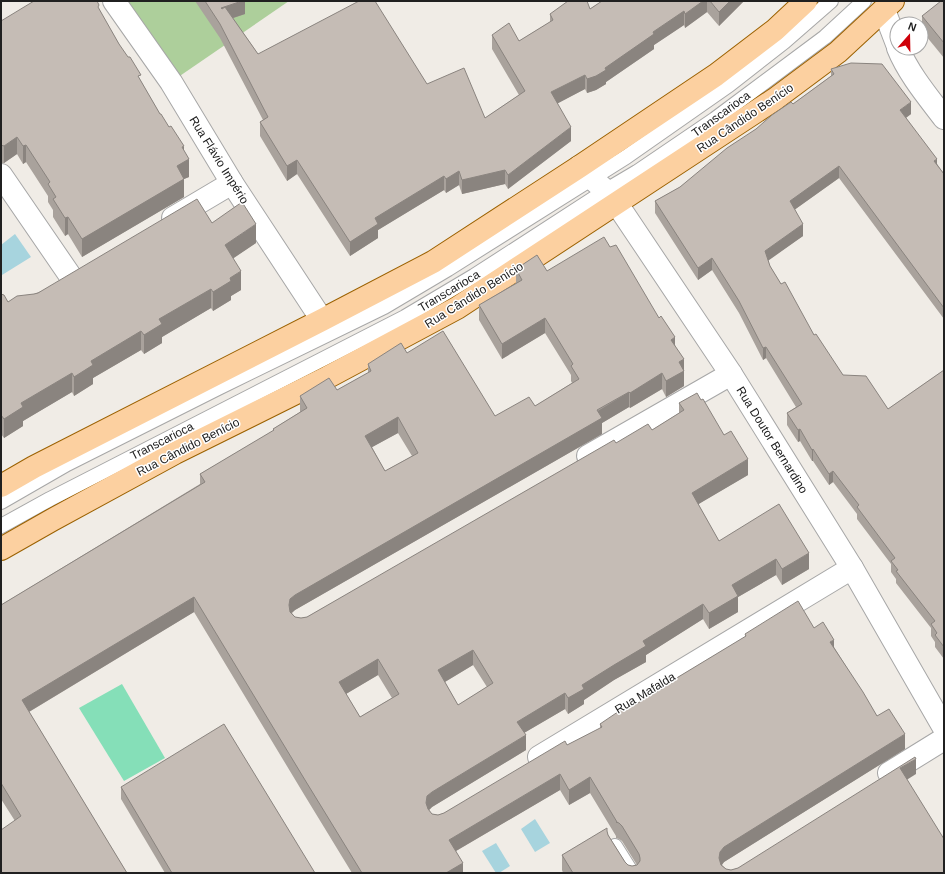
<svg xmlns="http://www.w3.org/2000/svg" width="945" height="874" font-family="Helvetica,sans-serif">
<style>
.forest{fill:#adcf9b}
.pitch{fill:#85dfb8}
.water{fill:#a7d4de}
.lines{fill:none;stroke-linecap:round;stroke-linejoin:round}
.service-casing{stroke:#a7a7a7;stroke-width:16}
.minor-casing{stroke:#a7a7a7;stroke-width:24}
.primary-casing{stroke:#9b6101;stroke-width:24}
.service{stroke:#fff;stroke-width:14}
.minor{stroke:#fff;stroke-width:22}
.primary{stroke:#fcd0a0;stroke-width:22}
.wall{fill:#a9a29c;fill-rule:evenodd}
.shaded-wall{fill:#8a847f}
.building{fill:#c5bcb5;stroke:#8a847f;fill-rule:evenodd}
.labels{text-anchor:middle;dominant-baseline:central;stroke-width:3;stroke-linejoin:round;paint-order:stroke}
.street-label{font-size:12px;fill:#202020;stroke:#fff}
</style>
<rect width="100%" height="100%" fill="#f0ece6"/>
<!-- forest -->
<polygon class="forest" points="108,1 289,1 171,82"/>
<!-- pitch -->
<polygon class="pitch" points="122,684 165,758 124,781 79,708"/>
<!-- water -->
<g class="water">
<polygon points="15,234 31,257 2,275 1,274 1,245"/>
<polygon points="535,819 550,843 535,852 521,829"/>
<polygon points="496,843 510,866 499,873 496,873 482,851"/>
</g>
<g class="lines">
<!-- service casing -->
<g class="service-casing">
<g id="service">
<polyline points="1,502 67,464 218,388 384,307 448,269 626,157 729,85 784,42 831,1"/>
<polyline points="1,526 50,499 405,317 474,276 610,188 637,172 715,119 825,37 864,1"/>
<polyline points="615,846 632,873"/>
</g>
</g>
<!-- minor casing -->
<g class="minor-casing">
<g id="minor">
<polyline points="114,1 171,82 232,183 322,320"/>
<polyline points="884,10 897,44"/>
<path d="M898,48C908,73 928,97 944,118"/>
<polyline points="579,167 606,191 617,204 731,374 852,568 944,728"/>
<polyline points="1,175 71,277"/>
<polyline points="173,218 232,183"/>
<polyline points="588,456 731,374"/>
<polyline points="539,757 852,568"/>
<polyline points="889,773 944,739"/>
</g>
</g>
<!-- primary casing -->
<g class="primary-casing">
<g id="primary">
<polyline points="1,486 34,467 322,320 433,262 579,167 716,75 775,30 806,1"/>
<polyline points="1,549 52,520 175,453 328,377 457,308 775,99 838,52 893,1"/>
</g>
</g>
<!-- service -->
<use href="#service" class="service"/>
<!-- minor -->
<use href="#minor" class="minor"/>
<!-- primary -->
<use href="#primary" class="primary"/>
</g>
<!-- wall -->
<g class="wall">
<polygon points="195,1 245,1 245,14 233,18 258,54 427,84 485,118 519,95 492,49 492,35 519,41 550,22 550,14 590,9 602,1 744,1 719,26 707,12 685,28 684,25 654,45 654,49 606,82 606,84 596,90 587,93 585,89 557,103 571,141 508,189 505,184 462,194 459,185 446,193 444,190 378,230 378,238 350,256 297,174 287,181 260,136 260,122 263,120 220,38"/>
<polygon points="944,1 944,58 922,31 922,16"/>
<polygon points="99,10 160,114 184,151 189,177 184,179 184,197 82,257 68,234 65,236 53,217 53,210 48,202 48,196 26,162 23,164 17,154 4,163 1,163 1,21"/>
<polygon points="831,69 911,114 906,118 944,174 944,319 839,178 794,210 803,236 768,260 770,266 781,284 814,335 843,375 888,409 944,370 944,659 935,647 935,642 931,636 931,628 896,583 896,579 891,572 891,564 857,519 857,514 833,482 829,485 813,461 812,461 800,441 798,442 787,425 787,413 796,407 766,358 763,360 739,313 712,270 698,280 655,213 655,201 680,187 756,129 793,104 831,76"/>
<polygon points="212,223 256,243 233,258 241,290 231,296 231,300 213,311 211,308 162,337 162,343 144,354 141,350 93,378 93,384 74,396 72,392 23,421 23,426 4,438 1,434 1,294 8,302 34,294"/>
<path d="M610,247L675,345L684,370V386L666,397L662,389L630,408L629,407L602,423V434L295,610L292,613L295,617L301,618L307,617L616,443L652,430L679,413V403L701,400L748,475L698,504L719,541L809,569L782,585L776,575L738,597V612L709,629L703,619L646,655V662L614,680L584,700V704L568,714L565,709L524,733L526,750L432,807L429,810L432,814L438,815L444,813L567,745L600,729V724L633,706L665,687V685L745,637V634L814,628L834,647L877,716L905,749L724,862L722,865L726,869L731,870L738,868L916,774L907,779L944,873H563L562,870V855L607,833L625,862L628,865L632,866L637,865L622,841L619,839L616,838V836L590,793L569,805L560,790L456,851L463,873H352L305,796L194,612L29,712L127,873L15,821L1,799V605L200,484V474L273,431V429L300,412V396L337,390L368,373V364L407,353L495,416L535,406L572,383L571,381V375L545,333L502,359L479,320V305L516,283V269L547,271ZM398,433L412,456L385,471L372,447ZM473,665L487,687L458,705L445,682ZM378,675L392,698L360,717L346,694Z"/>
<polygon points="121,787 315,873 165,873 121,799"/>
</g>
<!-- shaded-wall -->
<g class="shaded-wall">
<polygon points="242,1 245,1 245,14 221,22 221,8"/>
<polygon points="703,1 707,1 707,12 685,28 685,14"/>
<polygon points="730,1 744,1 719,26 719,12"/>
<polygon points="684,11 684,25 654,45 654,49 606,82 606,84 596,90 587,93 587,79 605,68 653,32"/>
<polygon points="585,75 585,89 551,107 551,92"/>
<polygon points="911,102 911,114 900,122 900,110"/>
<polygon points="571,127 571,141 508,189 508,175"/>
<polygon points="17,137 17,154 4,163 4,146"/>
<polygon points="26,145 26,162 23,164 23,146"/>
<polygon points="184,146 184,162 189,159 189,177 184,179 184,197 82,257 82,239"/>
<polygon points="937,159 937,170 934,161"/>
<polygon points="297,160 297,174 287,181 287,166"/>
<polygon points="839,166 839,178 790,213 790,201"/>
<polygon points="505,170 505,184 462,194 462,180"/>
<polygon points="459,171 459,185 446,193 446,179"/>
<polygon points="444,176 444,190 378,230 378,238 350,256 350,242 375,218"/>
<polygon points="68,217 68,234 65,236 65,218"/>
<polygon points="256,224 256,243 225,264 225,245"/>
<polygon points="803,224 803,236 765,263 765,251"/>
<polygon points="712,258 712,270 698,280 698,268"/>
<polygon points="241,271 241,290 231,296 231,300 213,311 213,292 230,278"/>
<polygon points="211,289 211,308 162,337 162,343 144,354 144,335 159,319"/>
<polygon points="545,318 545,333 502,359 502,344"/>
<polygon points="141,331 141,350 93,378 93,384 74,396 74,377 91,361"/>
<polygon points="675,337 675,353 671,340"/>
<polygon points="766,347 766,358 763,360 763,348"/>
<polygon points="684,359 684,386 666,397 666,381 679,362"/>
<polygon points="72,373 72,392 23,421 23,426 4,438 4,419 21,403"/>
<polygon points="662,373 662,389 630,408 630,393"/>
<polygon points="629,392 629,407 602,423 602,434 295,610 290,614 289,605 290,599 295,595"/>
<polygon points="398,417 398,433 365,451 365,436"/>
<polygon points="800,429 800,441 798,442 798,430"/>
<polygon points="813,449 813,461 812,461 812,450"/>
<polygon points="748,459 748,475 692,508 692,493"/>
<polygon points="833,471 833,482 829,485 829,474"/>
<polygon points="809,553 809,569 782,585 782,569"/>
<polygon points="776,559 776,575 738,597 738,612 709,629 709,613 732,585"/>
<polygon points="194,597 194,612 22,716 22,700"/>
<polygon points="703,604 703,619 646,655 646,662 614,680 584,700 584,704 568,714 568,698 582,685 643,641"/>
<polygon points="834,640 834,656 830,642"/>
<polygon points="473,650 473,665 438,686 438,670"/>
<polygon points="378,659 378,675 339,698 339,682"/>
<polygon points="565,693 565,709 517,737 517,722"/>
<polygon points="905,734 905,749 724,862 720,867 719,858 720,852 724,847"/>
<polygon points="526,735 526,750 432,807 427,812 426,803 427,796 432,792"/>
<polygon points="916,759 916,774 900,784 900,768"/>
<polygon points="560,774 560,790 449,855 449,840"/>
<polygon points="590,777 590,793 569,805 569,790"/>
<polygon points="463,863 463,873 446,873"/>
</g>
<!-- building -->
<g class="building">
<polygon points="34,1 97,1 99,5 98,7 119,44 128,57 130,57 141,75 138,76 160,114 161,114 169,127 171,126 184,146 182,147 189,159 177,166 184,179 82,239 68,217 65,218 53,199 56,197 48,184 50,182 26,145 23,146 17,137 4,146 1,145 1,21"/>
<polygon points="205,1 242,1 221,8 222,9 225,7 258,54 359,1 375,1 427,84 464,68 485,118 525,91 492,35 509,23 519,41 553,20 550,14 568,1 587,1 590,9 602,1 703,1 685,14 684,11 653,32 654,34 605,68 606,70 596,76 587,79 585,75 551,92 571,127 508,175 505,170 462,180 459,171 446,179 444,176 375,218 378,224 350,242 297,160 287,166 260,122 268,117 220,24"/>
<polygon points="710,1 730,1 719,12"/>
<polygon points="941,1 944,1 944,43 922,16"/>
<polygon points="851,63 882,64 911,102 900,110 937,159 934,161 944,174 944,308 839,166 790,201 803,224 765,251 770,266 781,284 785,282 814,335 816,334 843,375 866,376 888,409 944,370 944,647 935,635 937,633 931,624 935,621 896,571 898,570 891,561 895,558 857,507 859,505 833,471 829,474 813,449 812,450 800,429 798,430 787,413 802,404 766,347 763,348 739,301 712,258 698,268 655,201 680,187 727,148 756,129 772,115 791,102 793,104 834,74 831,69"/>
<polygon points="197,199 212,223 242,202 256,224 225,245 241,271 230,278 231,281 213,292 211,289 159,319 162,324 144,335 141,331 91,361 93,365 74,377 72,373 21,403 23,407 4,419 1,415 1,294 4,295 8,302 17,296 34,294 38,293"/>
<path d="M604,237L610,247L616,245L659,318L661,316L675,337L671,340L684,359L679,362L684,371L666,381L662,373L630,393L629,392L597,410L602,418L295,595L290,599L289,605L290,612L295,617L301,618L307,617L614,440L616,443L648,424L652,430L684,410L679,403L697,393L701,400L703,399L724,435L731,431L748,459L692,493L719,541L779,504L809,553L782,569L776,559L732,585L738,596L709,613L703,604L643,641L646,646L614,665L582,685L584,689L568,698L565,693L517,722L526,735L432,792L427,796L426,803L428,809L432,814L438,815L444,813L565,741L567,745L602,727L600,724L631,703L633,706L666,686L665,685L746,636L745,634L798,601L814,628L823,622L834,640L830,642L863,692L877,716L889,709L905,734L724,847L720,852L719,858L721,865L726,869L731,870L738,868L915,757L916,759L900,768L944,839V873H573L562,855L607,828V831L608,835L625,862L628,865L632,866L637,865L640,861V858L639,854L622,826L619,823L616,822H617L590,777L569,790L560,774L449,840L463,863L446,873H362L305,780L194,597L22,700L127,873H1V830L21,816L1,783V605L205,482L200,474L274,430L273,429L307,408L300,396L329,378L337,390L371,371L368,364L401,343L407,353L443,331L495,416L529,397L535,406L579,379L571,366L573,364L545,318L502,344L479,305L522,280L516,269L537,255L547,271ZM398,417L418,453L385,471L365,436ZM473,650L493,683L458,705L438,670ZM378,659L399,694L360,717L339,682Z"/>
<polygon points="224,724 315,873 172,873 166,863 121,787"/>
</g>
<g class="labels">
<!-- street labels -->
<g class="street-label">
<text transform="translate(721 114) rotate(-36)">Transcarioca</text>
<text transform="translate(745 118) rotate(-34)">Rua Cândido Benício</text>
<text transform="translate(219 160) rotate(58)">Rua Flávio Império</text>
<text transform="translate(449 291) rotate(-31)">Transcarioca</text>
<text transform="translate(474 295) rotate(-32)">Rua Cândido Benício</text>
<text transform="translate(772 440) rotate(58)">Rua Doutor Bernardino</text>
<text transform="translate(162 441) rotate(-27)">Transcarioca</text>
<text transform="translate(188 447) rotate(-27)">Rua Cândido Benício</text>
<text transform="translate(645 693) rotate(-31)">Rua Mafalda</text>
</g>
</g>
<!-- border -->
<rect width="945" height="874" fill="none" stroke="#202020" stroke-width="4"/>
<!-- north arrow -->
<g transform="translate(909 36) rotate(20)"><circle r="19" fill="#ffffff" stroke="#a6a6a6"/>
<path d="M0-3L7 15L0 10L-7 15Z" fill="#cf010a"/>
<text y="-6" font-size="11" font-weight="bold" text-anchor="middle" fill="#202020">N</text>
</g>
</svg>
